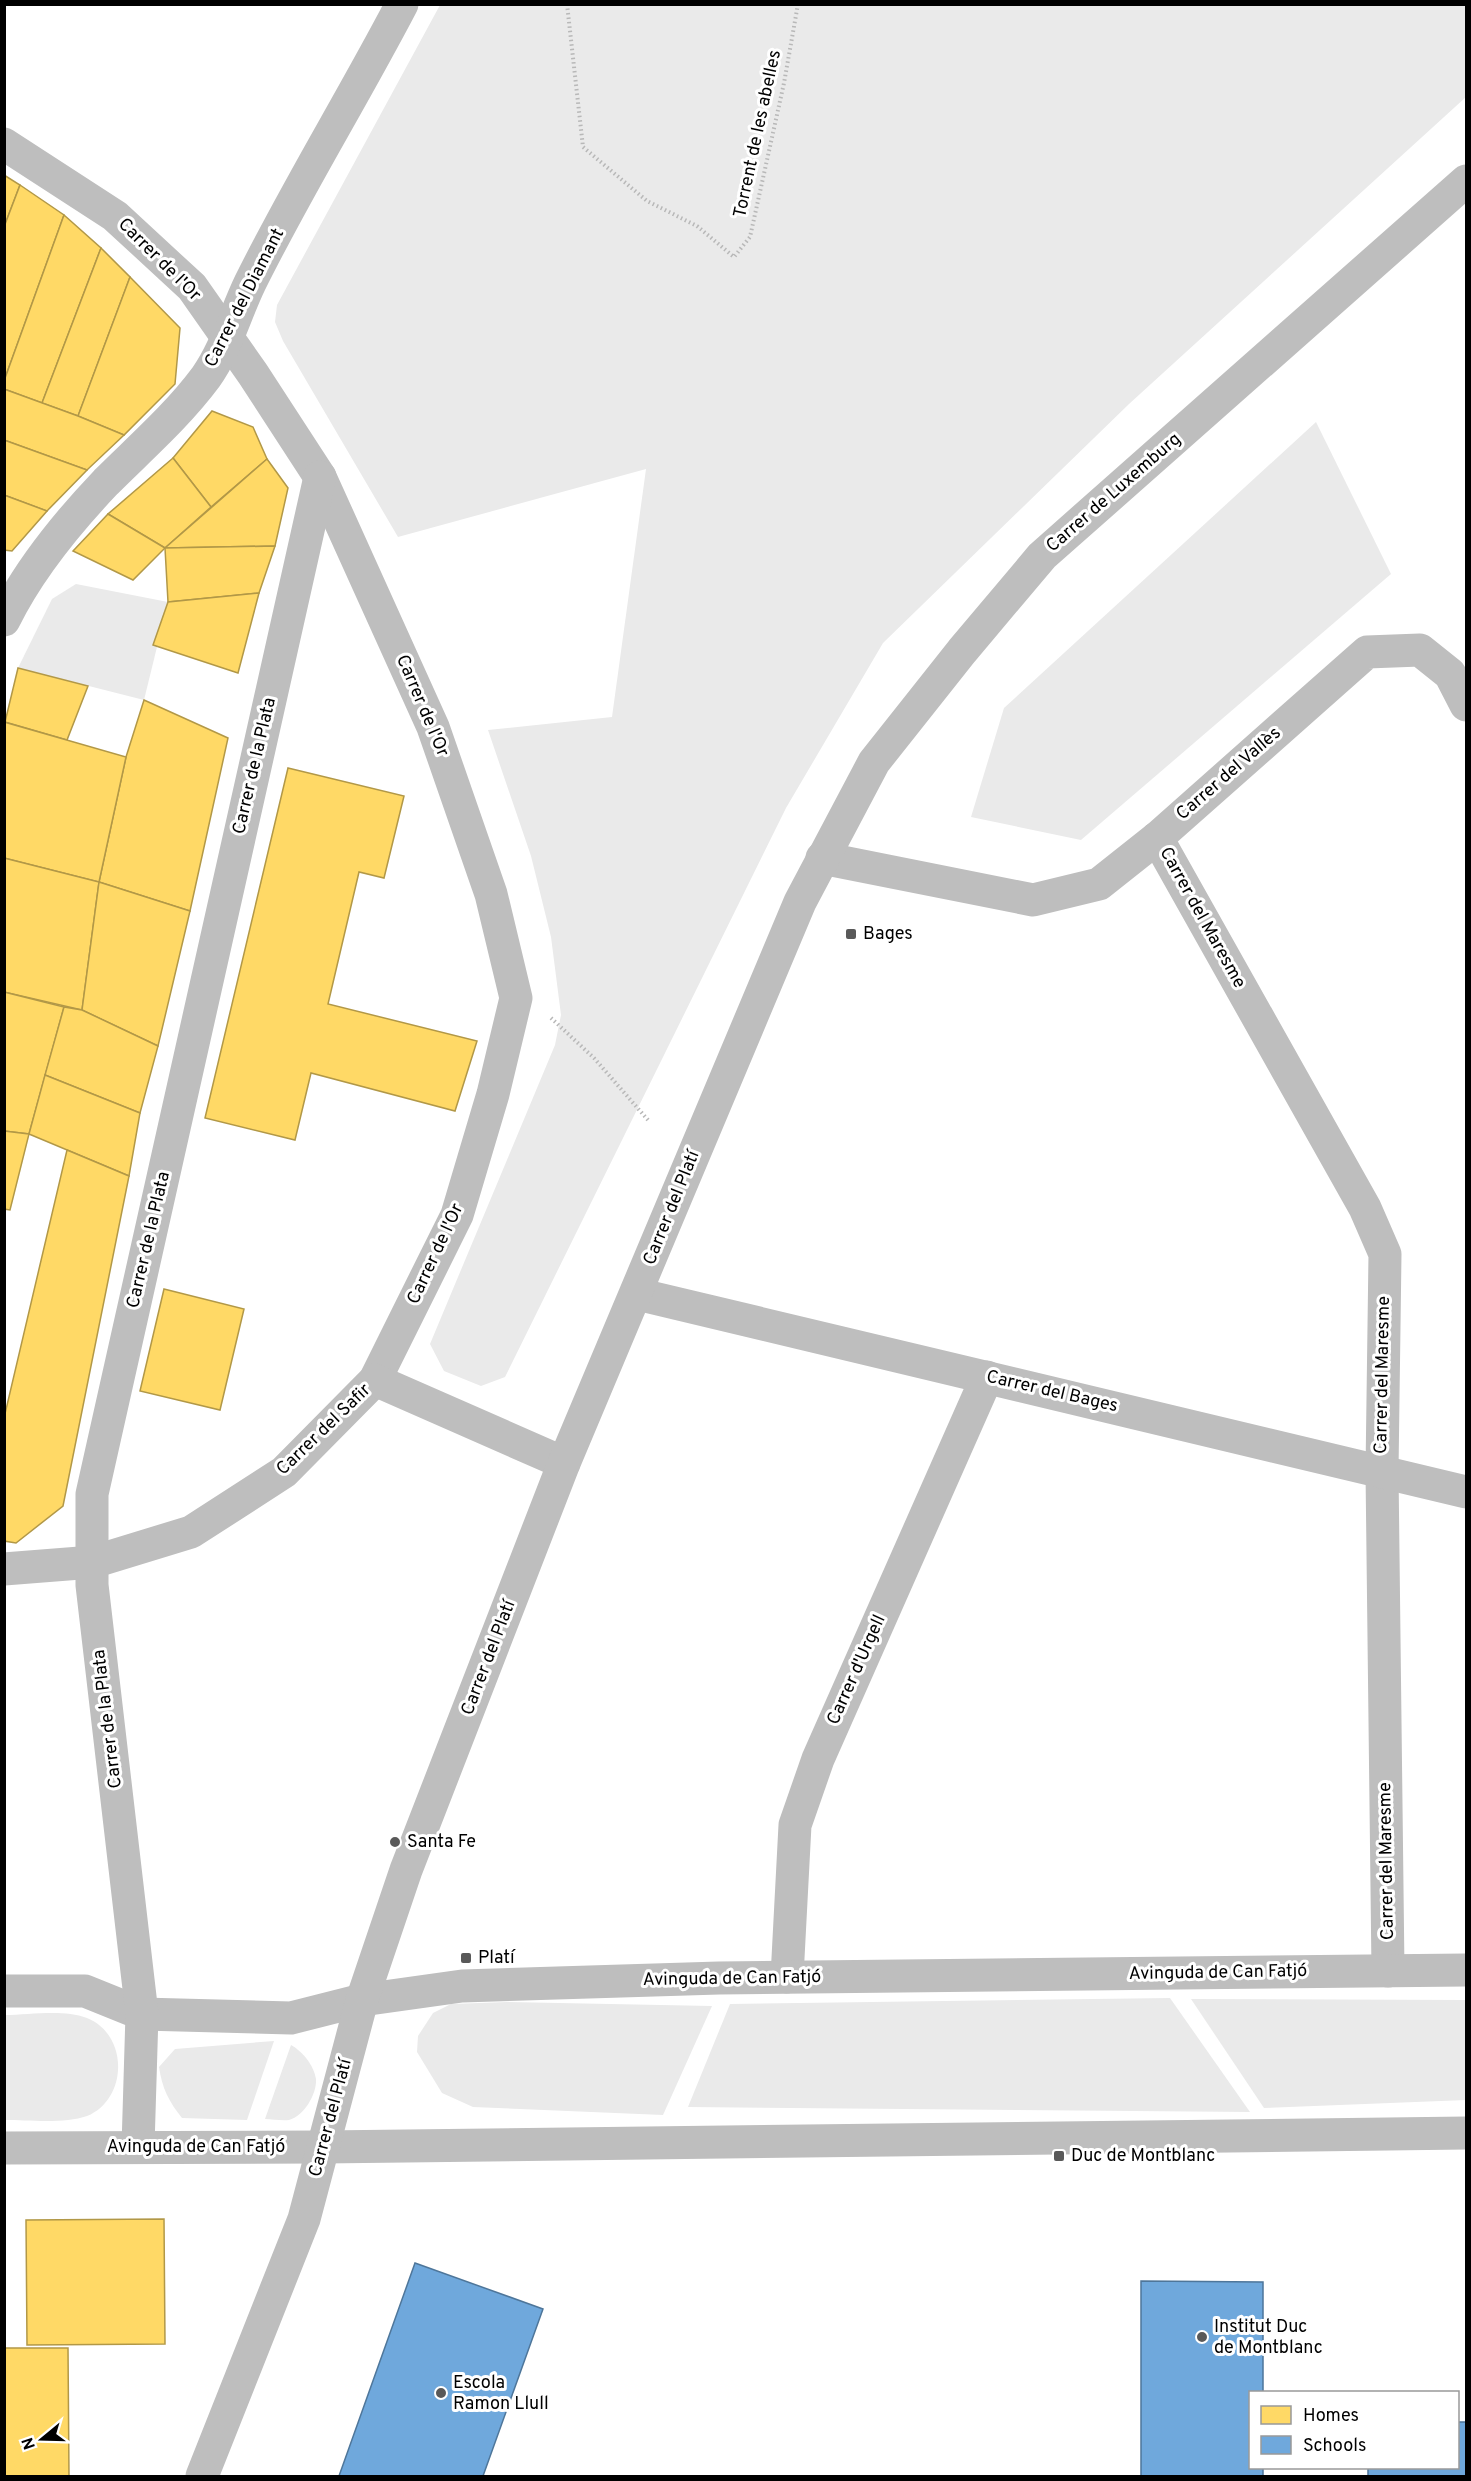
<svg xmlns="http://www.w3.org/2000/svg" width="1471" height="2481" font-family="Overpass,sans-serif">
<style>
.green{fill:#eaeaea}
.homes{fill:#ffd966;stroke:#b29847;stroke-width:1.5}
.schools{fill:#6fa8dc;stroke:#4e769a;stroke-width:1.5}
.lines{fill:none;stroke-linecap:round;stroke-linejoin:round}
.path{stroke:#b8b8b8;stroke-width:4;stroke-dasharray:1.5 3;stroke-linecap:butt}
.minor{stroke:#bebebe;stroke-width:33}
.poi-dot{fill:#595959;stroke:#fff;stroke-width:2}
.labels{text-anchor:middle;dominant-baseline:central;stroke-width:6;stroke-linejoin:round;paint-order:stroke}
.street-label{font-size:18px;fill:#000;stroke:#fff}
.poi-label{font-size:18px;fill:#000;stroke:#fff;text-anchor:start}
</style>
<rect width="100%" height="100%" fill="#fff"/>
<!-- green -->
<g class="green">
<polygon points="440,5 1466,5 1466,97 1129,404 883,643 786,808 505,1377 481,1386 444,1371 430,1344 555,1045 561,1015 551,937 531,856 488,730 612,717 646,469 398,537 283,341 275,322 277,305"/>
<polygon points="1316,422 1391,574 1081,840 971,817 1004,708"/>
<polygon points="76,584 168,602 144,700 18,668 52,599"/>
<polygon points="1170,1998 1250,2112 688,2107 730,2004"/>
<polygon points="1191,1999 1466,2000 1466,2100 1264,2108"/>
<polygon points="507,2002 712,2006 663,2115 473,2107 442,2093 417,2052 418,2036 433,2013 451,2004"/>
<path d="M5,2015C30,2015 63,2009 87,2018C129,2035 128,2099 87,2116C65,2124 28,2120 5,2120Z"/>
<path d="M274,2041L247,2120L182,2118C169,2102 162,2088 159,2067L175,2049Z"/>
<path d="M291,2045C302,2051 314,2065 316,2079C317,2094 304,2116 289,2120C282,2121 272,2119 265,2119Z"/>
</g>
<!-- homes -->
<g class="homes">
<polygon points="4,175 20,185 4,227"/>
<polygon points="20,185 64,215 4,381 4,227"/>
<polygon points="64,215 101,248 42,403 4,389 4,381"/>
<polygon points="101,248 130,277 78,416 42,403"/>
<polygon points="130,277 180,328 175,384 124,435 78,416"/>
<polygon points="4,389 78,416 124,435 87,470 4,440"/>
<polygon points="212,411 253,427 267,459 211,507 173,458"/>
<polygon points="4,440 87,470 47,511 4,495"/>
<polygon points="173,458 211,507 165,548 108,514"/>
<polygon points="267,459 288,488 275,546 165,548"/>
<polygon points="4,495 47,511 12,551 4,550"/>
<polygon points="108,514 165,548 133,580 73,551"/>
<polygon points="275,546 259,593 168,602 165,548"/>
<polygon points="259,593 238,673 153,645 168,602"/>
<polygon points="18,668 88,686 67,740 5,722"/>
<polygon points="144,700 228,738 190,911 99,882 126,757"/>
<polygon points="4,722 126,757 99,882 4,858"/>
<polygon points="288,768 404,796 384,878 359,872 328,1004 477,1041 455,1111 311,1073 295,1140 205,1118"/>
<polygon points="4,858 99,882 82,1010 4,992"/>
<polygon points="99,882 190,911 158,1046 82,1010"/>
<polygon points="4,992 64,1007 29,1134 4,1131"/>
<polygon points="64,1007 82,1010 158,1046 140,1113 45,1075"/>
<polygon points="45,1075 140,1113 129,1176 29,1134"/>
<polygon points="4,1131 29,1134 10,1210 4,1209"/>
<polygon points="67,1150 129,1176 63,1506 16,1543 4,1541 4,1418"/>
<polygon points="164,1289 244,1309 220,1410 140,1391"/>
<polygon points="164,2219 165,2344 27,2345 26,2220"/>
<polygon points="4,2348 68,2348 69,2476 4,2476"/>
</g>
<!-- schools -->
<g class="schools">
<polygon points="415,2263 543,2309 483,2476 339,2476"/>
<polygon points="1141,2281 1263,2282 1263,2392 1250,2392 1250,2468 1263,2468 1263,2476 1141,2476"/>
<polygon points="1458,2422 1466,2422 1466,2476 1368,2476 1368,2468 1458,2468"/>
</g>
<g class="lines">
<!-- path -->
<g class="path">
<polyline points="567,4 583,147 647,201 697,226 734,257 750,237 784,83 798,4"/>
<polyline points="551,1018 594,1058 648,1120"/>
</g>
<!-- minor -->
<g class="minor">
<polyline points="4,144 115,216 192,287 253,374 320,477 433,727 491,894 516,998 493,1094 457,1215 375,1380 284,1472 191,1532 93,1562 4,1569"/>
<path d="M4,620C29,569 67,523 106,482C140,448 177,416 206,377C226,349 235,314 250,283C297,188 353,98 402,4"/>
<polyline points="1157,838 1365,1208 1385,1254 1382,1471 1388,1971"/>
<polyline points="822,858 1033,900 1099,884 1157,838 1367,652 1420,650 1450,674 1466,705"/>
<polyline points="637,1294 1466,1492"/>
<polyline points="375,1380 564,1463"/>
<polyline points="787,1977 795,1825 818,1759 987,1377"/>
<polyline points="4,1991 85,1991 142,2014 291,2018 362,2000 462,1986 719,1978 1466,1970"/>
<polyline points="138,2147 142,2014 92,1585 92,1494 320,477"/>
<polyline points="4,2148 323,2147 1466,2133"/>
<polyline points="202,2476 304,2219 362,2000 406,1870 564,1463 800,902 874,762 962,651 1042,556 1466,181"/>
</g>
</g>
<!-- markers -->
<g class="poi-dot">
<rect x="845" y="928" width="12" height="12" rx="3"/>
<circle cx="395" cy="1842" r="6"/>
<rect x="460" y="1952" width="12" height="12" rx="3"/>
<rect x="1053" y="2150" width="12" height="12" rx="3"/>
<circle cx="1202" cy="2337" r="6"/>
<circle cx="441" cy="2393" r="6"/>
</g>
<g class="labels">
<!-- street labels -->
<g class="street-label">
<text transform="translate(758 134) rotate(-78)">Torrent de les abelles</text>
<text transform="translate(159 260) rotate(45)">Carrer de l'Or</text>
<text transform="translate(245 298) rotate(-63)">Carrer del Diamant</text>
<text transform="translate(1114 493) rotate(-41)">Carrer de Luxemburg</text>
<text transform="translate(422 706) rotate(67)">Carrer de l'Or</text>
<text transform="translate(255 766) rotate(-77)">Carrer de la Plata</text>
<text transform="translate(1229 774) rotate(-41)">Carrer del Vallès</text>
<text transform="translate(1202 918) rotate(61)">Carrer del Maresme</text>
<text transform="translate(672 1208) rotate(-68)">Carrer del Platí</text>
<text transform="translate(149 1240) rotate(-77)">Carrer de la Plata</text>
<text transform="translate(436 1254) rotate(-65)">Carrer de l'Or</text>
<text transform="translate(1383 1375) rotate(-89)">Carrer del Maresme</text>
<text transform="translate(1052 1392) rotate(13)">Carrer del Bages</text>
<text transform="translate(324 1430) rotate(-44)">Carrer del Safir</text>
<text transform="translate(489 1658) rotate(-69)">Carrer del Platí</text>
<text transform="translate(857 1670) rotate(-66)">Carrer d'Urgell</text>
<text transform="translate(108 1719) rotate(-97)">Carrer de la Plata</text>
<text transform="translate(1387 1861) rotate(-91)">Carrer del Maresme</text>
<text transform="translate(1218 1973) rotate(-1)">Avinguda de Can Fatjó</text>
<text transform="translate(732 1979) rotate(-1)">Avinguda de Can Fatjó</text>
<text transform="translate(331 2118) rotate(-75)">Carrer del Platí</text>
<text x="196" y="2147">Avinguda de Can Fatjó</text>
</g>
<!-- poi labels -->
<g class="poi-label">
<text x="863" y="934">Bages</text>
<text x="407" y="1842">Santa Fe</text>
<text x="478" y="1958">Platí</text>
<text x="1071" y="2156">Duc de Montblanc</text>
<text x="1214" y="2327">Institut Duc<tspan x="1214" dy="21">de Montblanc</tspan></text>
<text x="453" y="2383">Escola<tspan x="453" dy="21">Ramon Llull</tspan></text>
</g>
</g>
<!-- border -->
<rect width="1471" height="2481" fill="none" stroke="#000000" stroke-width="12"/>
<!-- legend -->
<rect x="1249" y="2391" width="210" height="78" fill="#ffffff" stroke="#999999" stroke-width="1.5"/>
<rect x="1261" y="2406" width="30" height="18" fill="#ffd966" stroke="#999999" stroke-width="1.5"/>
<text x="1303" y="2421" font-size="18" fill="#000000">Homes</text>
<rect x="1261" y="2436" width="30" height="18" fill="#6fa8dc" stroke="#999999" stroke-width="1.5"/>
<text x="1303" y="2451" font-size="18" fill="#000000">Schools</text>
<!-- north arrow -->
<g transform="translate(42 2439) rotate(251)" stroke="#ffffff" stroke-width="4.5" paint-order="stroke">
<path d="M0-4.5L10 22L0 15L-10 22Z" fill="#000000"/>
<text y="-9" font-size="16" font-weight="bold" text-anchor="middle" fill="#000000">N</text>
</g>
</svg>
